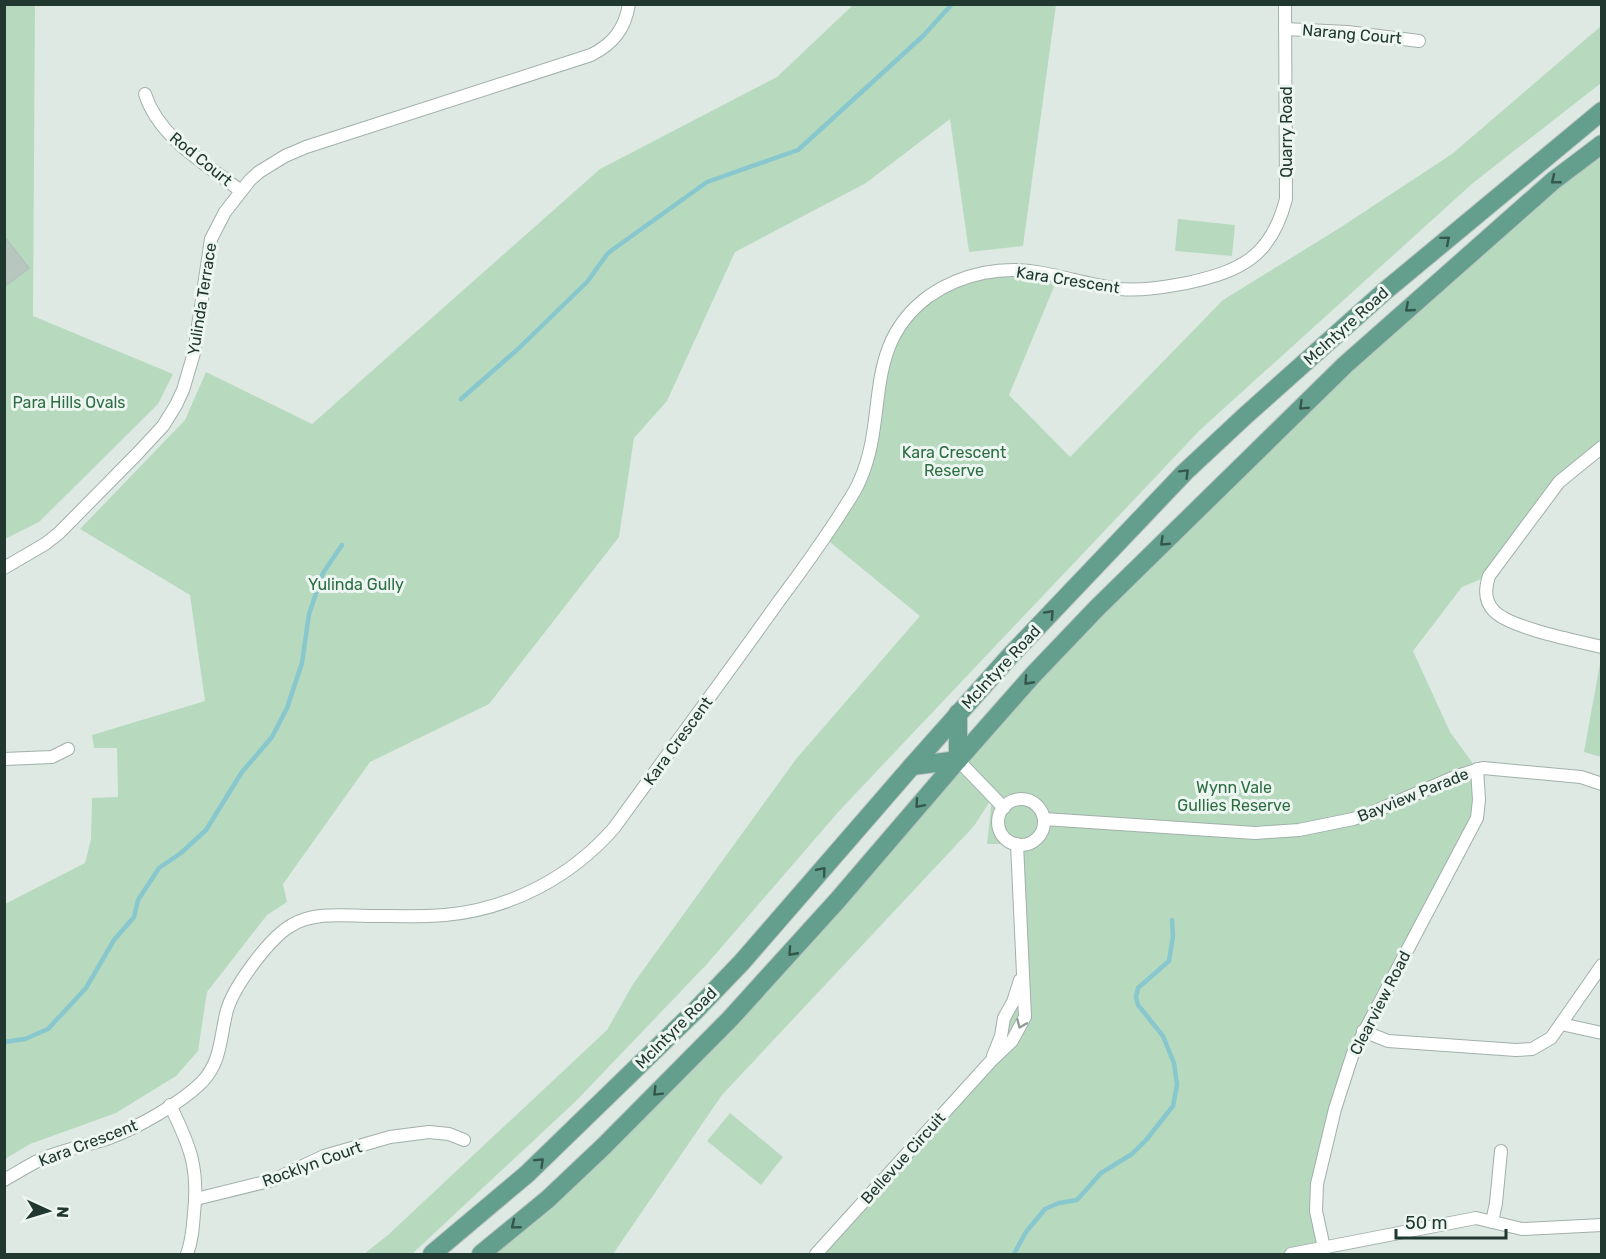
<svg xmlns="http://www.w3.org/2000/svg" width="1606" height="1259" font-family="Rubik,sans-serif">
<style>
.green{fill:#b7dabf}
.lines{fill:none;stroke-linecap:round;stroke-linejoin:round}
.stream{stroke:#87c7cd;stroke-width:4.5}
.building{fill:#b7c7bf;stroke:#b1c2ba;stroke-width:1.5}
.street-casing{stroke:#a1b0aa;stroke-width:14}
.primary-casing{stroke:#bcc3c1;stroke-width:20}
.street{stroke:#fff;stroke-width:12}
.primary{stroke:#649e8c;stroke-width:18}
.oneway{stroke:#34574c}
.oneway2{stroke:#909c98}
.labels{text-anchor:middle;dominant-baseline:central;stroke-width:6;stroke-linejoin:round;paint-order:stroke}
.street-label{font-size:16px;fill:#203830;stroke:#eef6f2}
.park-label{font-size:16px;fill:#2c6e42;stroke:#eef6f2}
</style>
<rect width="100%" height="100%" fill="#dee9e4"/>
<!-- green -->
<g class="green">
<polygon points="5,5 35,5 33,316 173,374 158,404 39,522 5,539"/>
<polygon points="853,5 1056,5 1023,246 969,252 950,119 866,183 735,252 667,401 634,438 619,537 489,704 370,762 283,884 287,902 267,915 207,992 198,1051 176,1076 116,1113 30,1144 5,1159 5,904 85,863 91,839 92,798 118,797 117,748 94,748 92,735 205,701 190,595 80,529 185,420 206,372 312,424 600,169 777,77"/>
<polygon points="1601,26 1601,83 1473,183 1200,430 840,810 707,964 576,1101 412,1254 364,1254 388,1235 607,1030 633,984 796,759 920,616 825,538 855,491 897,332 944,288 1014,270 1056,282 1009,395 1070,457 1223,300 1338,229 1452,154"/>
<polygon points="1601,144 1601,447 1565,476 1489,576 1462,587 1413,651 1450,732 1477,769 1479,810 1371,1015 1317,1184 1324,1248 1291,1254 816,1254 991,1061 1022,976 1017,844 987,844 992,798 974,826 722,1095 613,1254 481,1254 604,1146 945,775 1345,365"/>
<polygon points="1178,219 1235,225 1232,256 1175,251"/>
<polygon points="1601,658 1602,659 1601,757 1584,752"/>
<polygon points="730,1113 783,1157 761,1185 707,1141"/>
</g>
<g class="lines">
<!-- stream -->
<g class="stream">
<polyline points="461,399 518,349 587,282 608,253 707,182 798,150 923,36 952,4"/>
<polyline points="4,1042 25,1039 48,1029 86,988 114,940 134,917 138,900 159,868 181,853 206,830 242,772 272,737 287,708 302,663 309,614 323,573 342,545"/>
<polyline points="1014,1254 1026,1232 1045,1209 1059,1203 1077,1200 1101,1173 1132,1154 1147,1139 1173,1106 1177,1085 1174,1063 1163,1036 1138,1005 1136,997 1138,988 1169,961 1173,936 1172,920"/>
</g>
</g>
<!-- building -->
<polygon class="building" points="4,236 29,268 4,287"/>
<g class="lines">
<!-- street casing -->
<g class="street-casing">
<g id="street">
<polyline points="1285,29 1347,32 1419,41"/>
<path d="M145,94C159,138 206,164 241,191"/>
<path d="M1602,447L1559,482L1489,576C1485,588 1484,601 1494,611C1510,628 1577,641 1602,647"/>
<path d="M4,568L45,544L59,533L137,454L163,426L176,405L183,390L194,353L211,239L225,212L250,180L259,172L285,156L306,147L591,55C613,44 625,29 629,4"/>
<polyline points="4,759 52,757 68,749"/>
<polyline points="958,760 1004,808"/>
<circle cx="1021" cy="822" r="23"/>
<polyline points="1044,819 1255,833 1299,830 1353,819 1371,813 1457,776 1483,768 1581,777 1602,784"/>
<polyline points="1561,1024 1602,1033"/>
<polyline points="1363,1031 1388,1041 1516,1050 1532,1049 1551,1038 1602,965"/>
<polyline points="993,1056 1001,1036 1004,1018 1013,1002 1020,980"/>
<path d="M170,1105C190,1146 199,1167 194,1213C193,1227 192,1241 187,1254"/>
<path d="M4,1180C17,1173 30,1164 44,1158C65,1150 88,1145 109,1138C137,1128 181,1103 202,1082C222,1061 220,1036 227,1010C234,986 270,937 292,925C315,911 347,916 372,916C396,916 421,917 445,915C511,909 571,877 614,828C669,752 725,677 779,601C800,573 820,545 839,516C846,504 855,493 860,480C889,415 861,346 929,296C962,273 1004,265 1043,273C1069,278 1094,286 1120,289C1142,291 1164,287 1187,283C1241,271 1271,257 1286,199L1285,4"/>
<polyline points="196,1199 273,1180 324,1156 390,1137 429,1132 449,1134 464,1140"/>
<polyline points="1492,1222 1496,1203 1501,1151"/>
<polyline points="1324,1248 1316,1211 1317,1184 1335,1109 1353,1053 1477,818 1479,800 1477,769"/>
<polyline points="816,1254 991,1061 1012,1041 1025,1017 1017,844"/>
<polyline points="1291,1254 1476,1218 1522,1229 1602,1225"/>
</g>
</g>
<!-- primary casing -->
<g class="primary-casing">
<g id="primary">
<polyline points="958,713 958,760"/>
<polyline points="912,766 958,760"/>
<polyline points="432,1254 527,1174 695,1011 742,962 912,766 1009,657 1185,472 1245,416 1385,291 1602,111"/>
<polyline points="481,1254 548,1199 604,1146 730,1019 837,901 958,760 1033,675 1097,608 1345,365 1553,181 1602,144"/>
</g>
</g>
<!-- street -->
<use href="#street" class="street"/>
<!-- primary -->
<use href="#primary" class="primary"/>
</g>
<!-- one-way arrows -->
<defs><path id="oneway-chevron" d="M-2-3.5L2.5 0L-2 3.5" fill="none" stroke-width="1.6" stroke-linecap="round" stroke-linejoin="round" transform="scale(1.5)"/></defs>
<g class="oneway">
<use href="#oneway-chevron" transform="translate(1555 180) rotate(141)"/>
<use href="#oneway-chevron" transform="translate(1446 240) rotate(-40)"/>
<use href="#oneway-chevron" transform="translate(1409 308) rotate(139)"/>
<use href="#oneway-chevron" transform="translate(1303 406) rotate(136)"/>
<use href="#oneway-chevron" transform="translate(1185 473) rotate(-45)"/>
<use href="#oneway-chevron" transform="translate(1164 542) rotate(136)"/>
<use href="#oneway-chevron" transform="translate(1050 614) rotate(-47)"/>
<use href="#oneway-chevron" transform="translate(1028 681) rotate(132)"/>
<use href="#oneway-chevron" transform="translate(919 804) rotate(131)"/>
<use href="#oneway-chevron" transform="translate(822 871) rotate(-50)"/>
<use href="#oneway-chevron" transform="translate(792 952) rotate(132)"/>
<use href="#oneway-chevron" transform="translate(657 1092) rotate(135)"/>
<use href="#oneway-chevron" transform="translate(540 1162) rotate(-44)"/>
<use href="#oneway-chevron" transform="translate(515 1225) rotate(141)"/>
</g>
<use class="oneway2" href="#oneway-chevron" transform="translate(1021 1024) rotate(113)"/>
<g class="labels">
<!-- street labels -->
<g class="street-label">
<text transform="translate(1352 34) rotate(5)">Narang Court</text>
<text transform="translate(1286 132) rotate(-90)">Quarry Road</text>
<text transform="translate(201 159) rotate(39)">Rod Court</text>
<text transform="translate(1068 280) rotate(9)">Kara Crescent</text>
<text transform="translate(202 299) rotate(-81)">Yulinda Terrace</text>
<text transform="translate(1346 326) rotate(-42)">McIntyre Road</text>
<text transform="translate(1001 667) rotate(-47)">McIntyre Road</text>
<text transform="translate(678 741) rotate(-54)">Kara Crescent</text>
<text transform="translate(1413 795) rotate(-22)">Bayview Parade</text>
<text transform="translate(1380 1003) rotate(-63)">Clearview Road</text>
<text transform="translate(676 1028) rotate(-45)">McIntyre Road</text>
<text transform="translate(88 1143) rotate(-21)">Kara Crescent</text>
<text transform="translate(903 1158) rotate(-48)">Bellevue Circuit</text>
<text transform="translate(312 1164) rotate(-20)">Rocklyn Court</text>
</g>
<!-- park labels -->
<g class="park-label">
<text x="69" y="402">Para Hills Ovals</text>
<text x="954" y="452">Kara Crescent<tspan x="954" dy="18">Reserve</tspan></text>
<text x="356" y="584">Yulinda Gully</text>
<text x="1234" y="787">Wynn Vale<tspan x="1234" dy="18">Gullies Reserve</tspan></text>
</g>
</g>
<!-- border -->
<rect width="1606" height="1259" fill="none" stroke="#203830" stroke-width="12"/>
<!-- north arrow -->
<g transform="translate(48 1211) rotate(94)" stroke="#eef6f2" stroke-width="4.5" paint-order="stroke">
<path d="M0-4.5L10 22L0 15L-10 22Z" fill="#203830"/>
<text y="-9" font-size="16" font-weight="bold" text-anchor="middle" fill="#203830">N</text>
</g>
<!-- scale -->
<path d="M1396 1229v9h110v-9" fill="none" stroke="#203830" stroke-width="3"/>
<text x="1405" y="1229" font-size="18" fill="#203830" stroke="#eef6f2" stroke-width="4.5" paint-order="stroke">50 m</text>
</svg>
